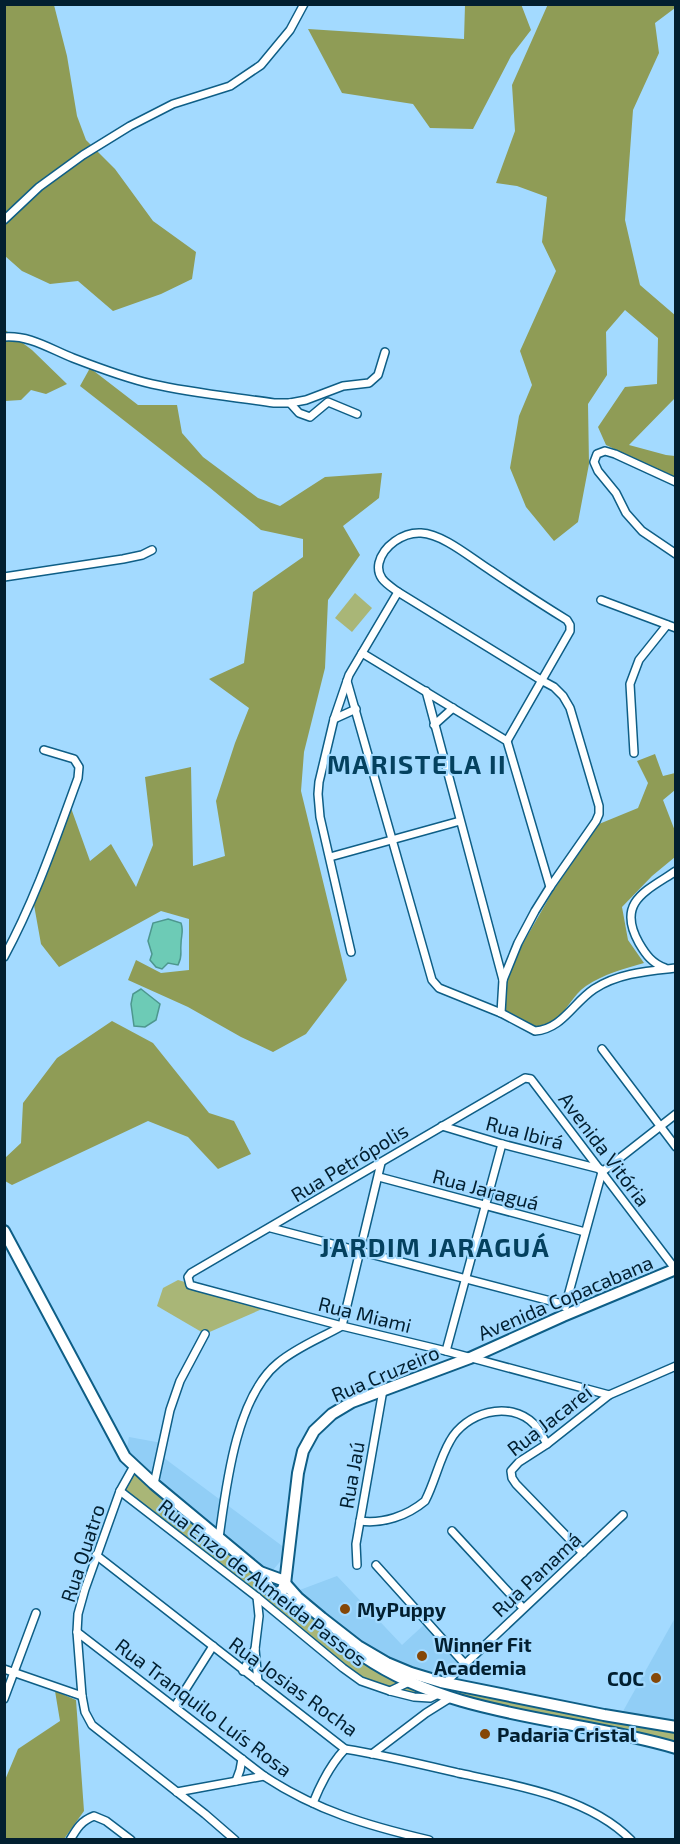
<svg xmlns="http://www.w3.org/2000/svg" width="680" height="1844" font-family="'Exo 2',sans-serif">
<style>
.built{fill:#91cef6}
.green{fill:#a9b677}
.forest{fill:#8f9c56}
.water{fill:#6dcbb6;stroke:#4d978e;stroke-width:1.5}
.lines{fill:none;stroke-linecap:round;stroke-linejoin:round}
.street-casing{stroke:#0e5e86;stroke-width:10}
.secondary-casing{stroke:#0e5e86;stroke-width:14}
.street{stroke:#fff;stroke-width:7}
.secondary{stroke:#fff;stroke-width:10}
.poi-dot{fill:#854707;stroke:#a3daff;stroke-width:2}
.labels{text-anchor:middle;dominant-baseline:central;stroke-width:4.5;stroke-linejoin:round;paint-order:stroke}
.street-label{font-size:20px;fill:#021f30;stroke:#a3daff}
.poi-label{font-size:20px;font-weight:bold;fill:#021f30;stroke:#a3daff;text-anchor:start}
.district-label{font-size:26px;font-weight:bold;letter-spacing:1.5px;fill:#04415f;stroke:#a3daff}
</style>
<rect width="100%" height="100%" fill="#a3daff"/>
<!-- built -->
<g class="built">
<polygon points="129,1437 162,1443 160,1455 289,1551 268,1576 125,1457"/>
<polygon points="337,1576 402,1645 427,1622 464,1663 438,1688 382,1668 318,1623 289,1594"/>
<polygon points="675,1618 675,1733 617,1722"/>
</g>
<!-- green -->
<g class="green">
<polygon points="355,593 372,608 352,632 335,618"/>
<polygon points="178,1280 269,1306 205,1334 157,1306 163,1288"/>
<polygon points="134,1468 285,1597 355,1650 382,1668 438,1688 675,1733 675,1751 599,1732 427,1699 362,1680 123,1490"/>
</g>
<!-- forest -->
<g class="forest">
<polygon points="521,4 531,30 511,56 473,129 430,128 413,104 342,93 308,29 464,39 465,5"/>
<polygon points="548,4 676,5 675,8 655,23 659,53 633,110 625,220 640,285 676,316 675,398 629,445 666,455 675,456 675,478 606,445 598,427 625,387 657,384 658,338 625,310 606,332 607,375 588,404 589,464 578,522 554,541 526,507 510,468 519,416 532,385 520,351 556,271 542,242 547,197 517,186 496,183 515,131 512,85"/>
<polygon points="5,5 54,5 67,56 77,116 86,140 115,169 153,221 196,252 192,279 161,294 113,311 78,281 50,284 22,271 5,256"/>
<polygon points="4,329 32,350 67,384 46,394 31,390 21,400 5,401"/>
<polygon points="90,368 138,405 177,405 182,433 203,457 258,498 280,506 325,477 382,473 379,498 343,526 360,555 328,600 325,668 304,752 301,791 347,980 306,1034 273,1052 241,1037 188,1007 128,980 136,960 161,973 189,970 189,919 161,911 59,967 41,944 34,905 71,808 90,861 111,844 136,887 153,845 145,777 191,767 193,866 225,856 216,801 235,743 249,708 209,679 244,663 253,592 303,557 303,539 261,530 209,487 80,386"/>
<path d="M655,754L663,776L675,773V790L663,800L675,831V857L652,876L622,907L628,940L644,963C623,969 604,974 586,986C573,995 568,1009 557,1018C551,1023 543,1025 535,1027L505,1011L507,982L522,945L553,891L599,824L638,808L648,783L637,761Z"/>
<polygon points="112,1021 153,1043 209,1113 234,1121 251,1154 218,1169 188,1137 148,1121 12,1185 5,1181 5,1158 21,1143 23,1103 57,1058"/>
<polygon points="55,1691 76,1700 84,1811 64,1839 5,1839 5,1780 18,1749 60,1721"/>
</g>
<!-- water -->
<g class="water">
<path d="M168,919L181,923C184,932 181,935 181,944C180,954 183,955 178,965L168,963L162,969L156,967L150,960L152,954L148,941L153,923Z"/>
<polygon points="141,989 160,1004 156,1020 145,1027 134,1026 131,1004 133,994"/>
</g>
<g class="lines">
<!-- street casing -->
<g class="street-casing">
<g id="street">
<polyline points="4,220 39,187 83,155 130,126 173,104 230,86 261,65 290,30 304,4"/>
<path d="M4,337C30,335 50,349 73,358C99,368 125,378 152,384C192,393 234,397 274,403H290L306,400L343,386L369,383L378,375L385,352"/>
<polyline points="290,403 299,413 310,417 328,402 357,414"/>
<polyline points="676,482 615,454 605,451 597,454 594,462 598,471 616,493 626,513 642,531 676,554"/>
<polyline points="4,577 123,559 142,555 152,550"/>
<polyline points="601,600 676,628"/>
<polyline points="362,653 507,741 550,887"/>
<path d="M347,681L432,980L439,988L501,1013L535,1031C562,1029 573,1003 594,989C618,973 648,971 676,968"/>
<polyline points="426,691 503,980"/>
<polyline points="334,719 356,709"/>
<polyline points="434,725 453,708"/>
<polyline points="634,753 630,684 639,660 667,625"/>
<polyline points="330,857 460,821"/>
<polyline points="351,952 320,817 318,794 319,782 334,719 349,675 398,592"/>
<path d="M4,957C35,900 56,838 78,778L79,767L74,759L44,750"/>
<path d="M665,968C652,963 646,955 639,943C616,902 646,891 676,871"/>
<path d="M501,1013L503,980L518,943L535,911L550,887L596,821L599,814V806L570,708L563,696L554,687L541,680L398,592C387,584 376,578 379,563C383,546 403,532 421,533C443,534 471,558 490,570C515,587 541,604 567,620L570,625V631L507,741"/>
<polyline points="602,1049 676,1147"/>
<polyline points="442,1126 502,1144 600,1169"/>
<polyline points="379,1177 585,1232"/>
<polyline points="271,1228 566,1305"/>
<polyline points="676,1270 531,1079 525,1078 191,1273 188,1277 190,1285 197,1287 342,1326 446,1351 609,1395 676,1366"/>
<polyline points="565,1307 602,1172 676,1114"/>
<polyline points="446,1351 502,1144"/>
<polyline points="134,1466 120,1491 85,1589 78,1614 77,1632 82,1696 85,1712 92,1725 205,1814 235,1840"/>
<polyline points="154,1484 170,1410 180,1381 205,1334"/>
<polyline points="120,1491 257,1597 343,1668 361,1681 390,1691 414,1697 430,1698 438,1694"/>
<path d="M360,1521C383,1524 407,1516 425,1501C435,1482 439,1460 450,1441C465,1413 509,1399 534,1424C539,1430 543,1437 547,1444"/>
<polyline points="452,1531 523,1608"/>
<path d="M219,1538C226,1487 236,1397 278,1363C297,1347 321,1338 342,1326L381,1163"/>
<polyline points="583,1553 516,1484 512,1478 511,1471 519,1462 547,1444 609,1395"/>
<path d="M96,1555L345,1749C383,1755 420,1764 458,1773C515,1785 589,1797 631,1840"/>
<polyline points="357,1565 356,1544 383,1390"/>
<polyline points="376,1565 464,1663"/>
<polyline points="257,1597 259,1616 255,1649 258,1682"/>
<path d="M77,1632L264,1776C317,1811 369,1826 429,1840"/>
<polyline points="4,1669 82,1696"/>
<polyline points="243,1671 255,1649"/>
<polyline points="445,1683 623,1515"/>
<polyline points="390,1691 409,1682"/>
<polyline points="4,1699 36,1613"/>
<polyline points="175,1706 213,1646"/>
<polyline points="372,1754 426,1713 450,1698"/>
<polyline points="236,1781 240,1770 242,1759"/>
<polyline points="177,1792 264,1776"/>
<path d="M313,1803C321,1783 330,1765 345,1749"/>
<path d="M70,1840C77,1828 81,1821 94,1816L106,1821L131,1840"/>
</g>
</g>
<!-- secondary casing -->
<g class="secondary-casing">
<g id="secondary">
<polyline points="4,1231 125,1457 154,1484 260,1572 282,1580 298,1598 322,1618 358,1646 387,1663 411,1673 441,1682 604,1715 676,1727"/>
<polyline points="260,1572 271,1591 294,1603 303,1610"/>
<polyline points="276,1593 282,1591 285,1584 298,1473 303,1451 314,1431 332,1414 352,1402 470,1358 563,1316 676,1269"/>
<path d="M363,1656C455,1719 572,1717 676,1748"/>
</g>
</g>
<!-- street -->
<use href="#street" class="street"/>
<!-- secondary -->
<use href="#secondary" class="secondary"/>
</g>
<!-- markers -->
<g class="poi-dot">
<circle cx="345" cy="1609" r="6"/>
<circle cx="422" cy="1656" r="6"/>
<circle cx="656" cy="1678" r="6"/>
<circle cx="485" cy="1734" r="6"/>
</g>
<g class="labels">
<!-- street labels -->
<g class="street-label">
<text transform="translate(525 1132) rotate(15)">Rua Ibirá</text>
<text transform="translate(605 1149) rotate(53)">Avenida Vitória</text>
<text transform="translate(349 1162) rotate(-31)">Rua Petrópolis</text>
<text transform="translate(486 1189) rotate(15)">Rua Jaraguá</text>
<text transform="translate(565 1297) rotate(-23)">Avenida Copacabana</text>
<text transform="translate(365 1314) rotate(14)">Rua Miami</text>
<text transform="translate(385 1373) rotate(-23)">Rua Cruzeiro</text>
<text transform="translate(549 1420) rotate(-38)">Rua Jacareí</text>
<text transform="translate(351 1475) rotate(-80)">Rua Jaú</text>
<text transform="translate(82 1553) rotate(-72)">Rua Quatro</text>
<text transform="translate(536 1574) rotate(-43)">Rua Panamá</text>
<text transform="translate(263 1582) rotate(38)">Rua Enzo de Almeida Passos</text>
<text transform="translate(294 1686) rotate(36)">Rua Josias Rocha</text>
<text transform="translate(204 1707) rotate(37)">Rua Tranquilo Luís Rosa</text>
</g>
<!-- poi labels -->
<g class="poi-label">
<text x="357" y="1609">MyPuppy</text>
<text x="434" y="1644">Winner Fit<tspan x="434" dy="23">Academia</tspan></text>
<text x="644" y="1678" text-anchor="end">COC</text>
<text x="497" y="1734">Padaria Cristal</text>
</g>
<!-- district labels -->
<g class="district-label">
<text x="417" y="763">MARISTELA II</text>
<text x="435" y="1246">JARDIM JARAGUÁ</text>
</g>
</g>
<!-- border -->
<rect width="680" height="1844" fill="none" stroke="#021f30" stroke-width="12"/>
</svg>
